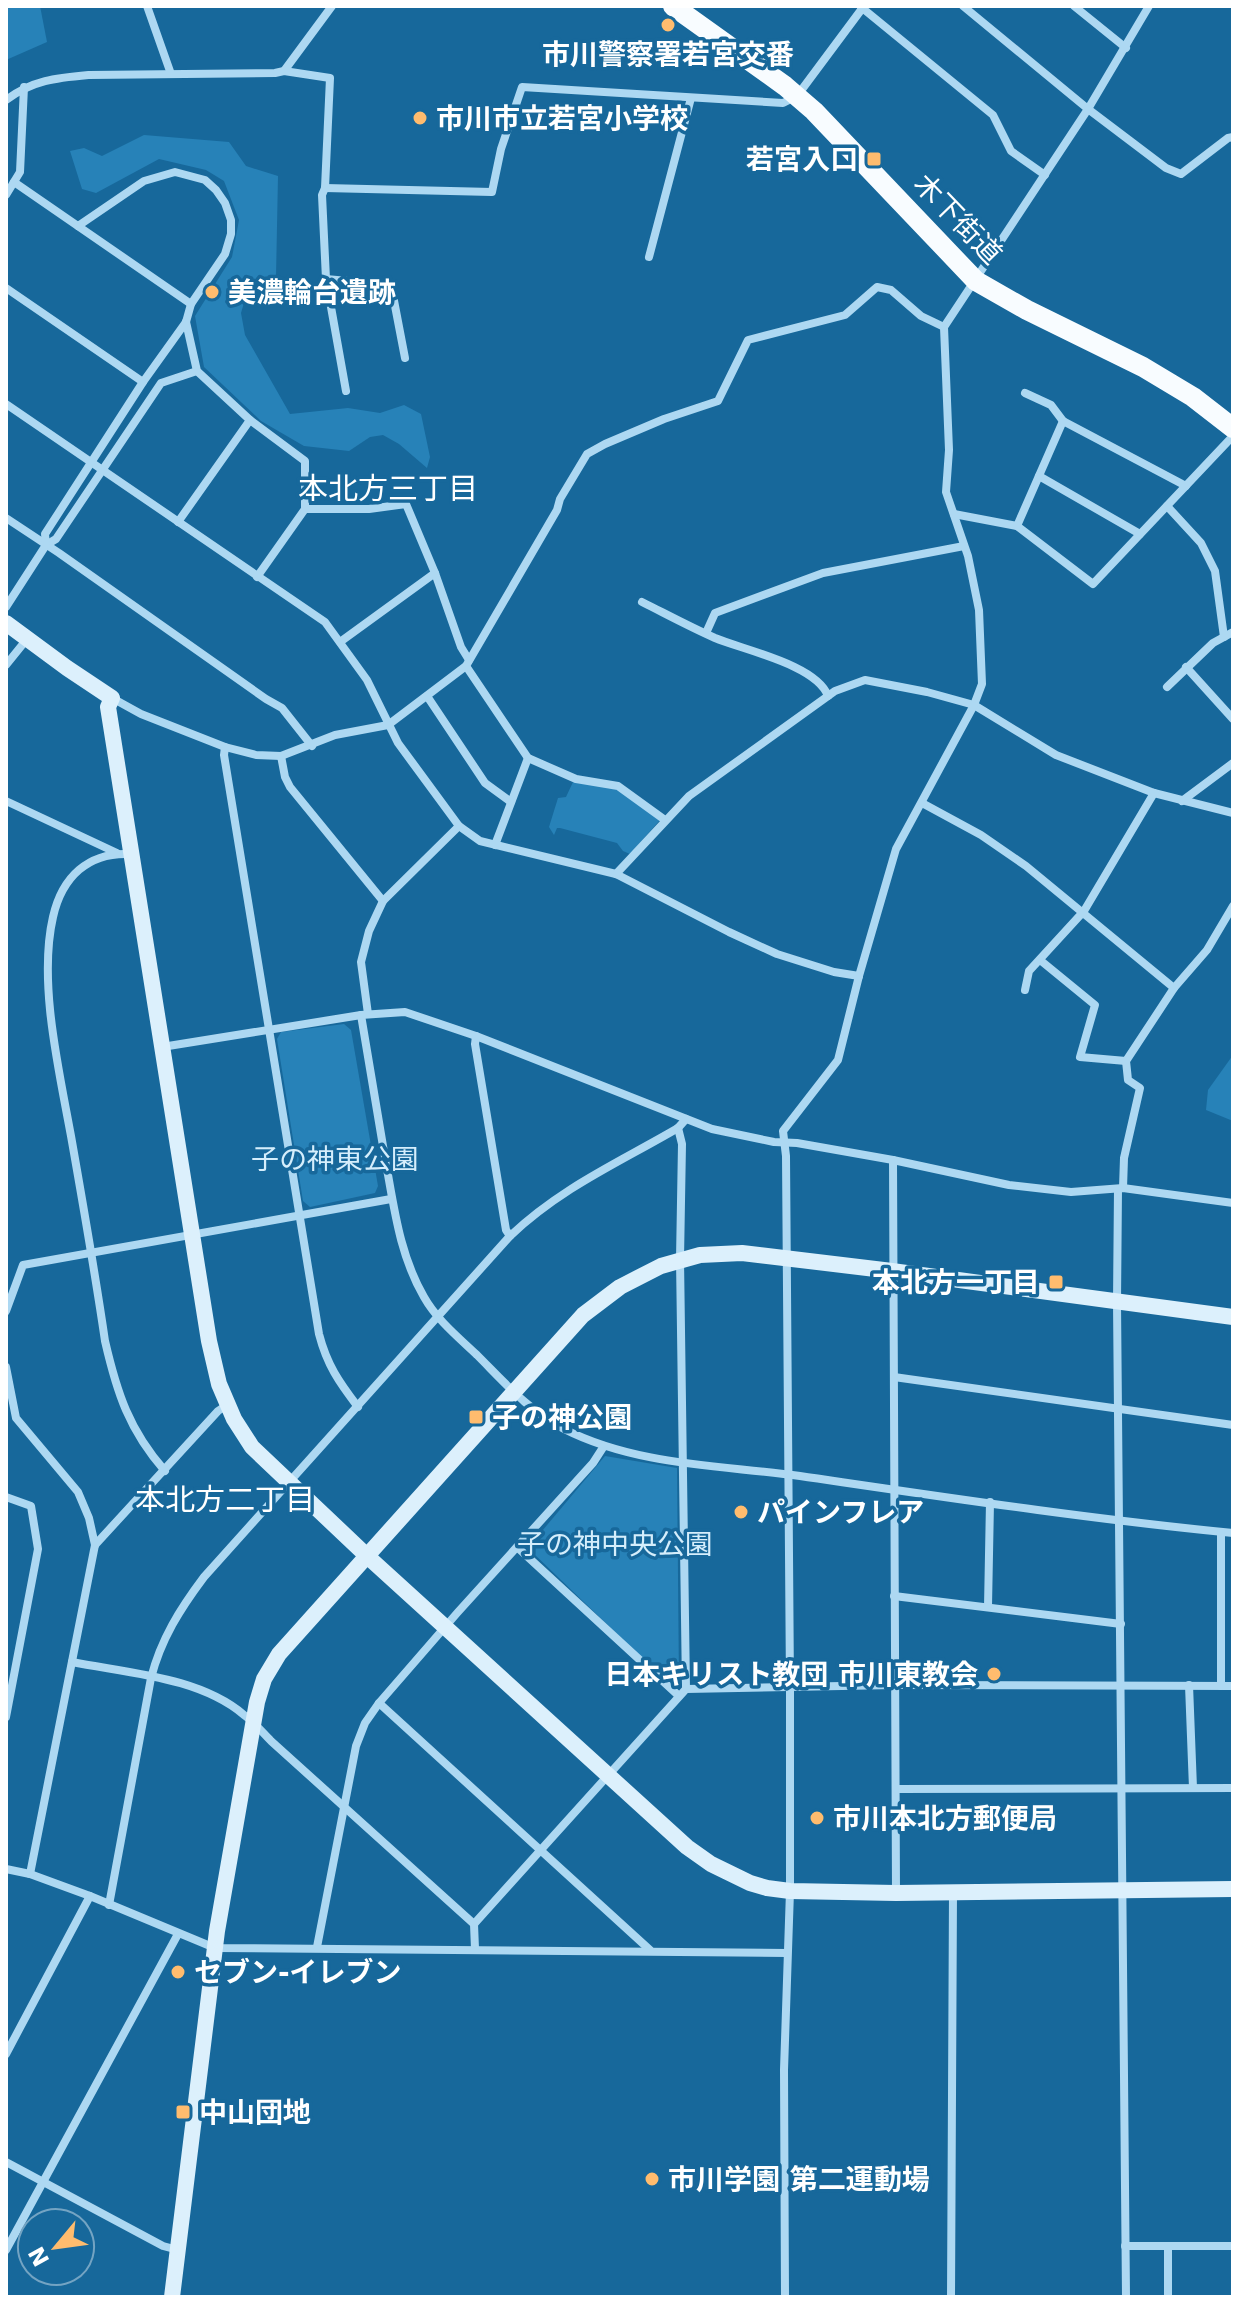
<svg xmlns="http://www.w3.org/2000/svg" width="1239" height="2303" font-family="'DejaVu Sans','Noto Sans JP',sans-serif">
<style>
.green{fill:#2782b8}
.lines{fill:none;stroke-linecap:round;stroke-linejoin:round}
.street{stroke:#add8f2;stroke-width:8}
.secondary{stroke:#dcf0fc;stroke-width:16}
.primary{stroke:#f8fcff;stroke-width:20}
.poi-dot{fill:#ffbc6e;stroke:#17689b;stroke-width:3}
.labels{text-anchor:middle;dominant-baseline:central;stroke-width:7;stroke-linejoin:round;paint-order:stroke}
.poi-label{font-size:28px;font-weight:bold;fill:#fff;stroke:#17689b;text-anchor:start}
.street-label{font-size:28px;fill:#fff;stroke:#17689b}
.park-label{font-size:28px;fill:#d5eefc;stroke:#17689b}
.neighbourhood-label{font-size:30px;fill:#fff;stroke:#17689b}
</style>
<rect width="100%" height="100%" fill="#17689b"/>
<!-- green -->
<g class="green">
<polygon points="6,6 40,6 47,42 6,60"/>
<polygon points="144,135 229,142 246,166 278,176 276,277 246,296 241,313 245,335 290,414 348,408 380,413 404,405 421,414 430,457 427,468 399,444 383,435 370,437 349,451 304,446 261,421 204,367 195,316 232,257 239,220 224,181 206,170 159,159 96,193 82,189 70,151 84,148 102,156"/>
<polygon points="573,782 617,789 660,820 630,854 623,851 617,843 560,828 557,828 554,835 549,827 558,798 566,797"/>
<polygon points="344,1024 351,1030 378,1186 375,1193 310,1207 303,1201 277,1039 281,1032"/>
<polygon points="1233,1055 1233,1121 1206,1110 1208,1090"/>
<polygon points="605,1456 677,1468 679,1685 674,1689 532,1552 532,1543"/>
</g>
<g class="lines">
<!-- street -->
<g class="street">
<polyline points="147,6 171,74"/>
<polyline points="963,6 1088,109 1166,168 1181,174 1228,138 1233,137"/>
<polyline points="1074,6 1126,48"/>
<polyline points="861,7 993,115 1011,151 1045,175"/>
<polyline points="284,71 330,78 325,188 322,195 326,279 346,391"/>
<path d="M6,100C33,80 56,78 89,75L275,73L284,71L332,6"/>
<polyline points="14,182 191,304"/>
<polyline points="325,188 492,192 501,149 522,87 783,103 797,96 864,6"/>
<polyline points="6,195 20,172 24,87"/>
<polyline points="649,257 691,98"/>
<polyline points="326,279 391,285 405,358"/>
<polyline points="6,288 143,382"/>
<polyline points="186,322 197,371 250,420 305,461 305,509"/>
<polyline points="1025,393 1051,405 1063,421 1186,486"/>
<polyline points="6,404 325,622 367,680 398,743 459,826 480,841 616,874 729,932 777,954 834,972 859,976"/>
<polyline points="1039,476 1140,534"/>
<polyline points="1167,506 1201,543 1215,571 1224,637"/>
<polyline points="954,514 1017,526 1093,584 1233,436"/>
<polyline points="6,518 59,553 266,699 282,708 312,746"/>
<polyline points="178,522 250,420"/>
<polyline points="1017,526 1063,421"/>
<polyline points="46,545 56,539 161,383 197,371"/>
<polyline points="257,577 305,509 369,509 406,504 435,573 461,647 469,660"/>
<path d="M642,602C666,614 690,627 715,638C744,650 817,665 828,696"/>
<polyline points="6,607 46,545 45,534 143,382 186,322 191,304 225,254 231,234 231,220 225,203 216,190 205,180 175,172 144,181 78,226"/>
<polyline points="706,633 715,613 823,573 964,546"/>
<polyline points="340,642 435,573"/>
<polyline points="6,665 27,639"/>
<polyline points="466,666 528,758 576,779 618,786 665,820"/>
<polyline points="1186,667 1233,719"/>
<polyline points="1167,687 1213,643 1233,632"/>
<polyline points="427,696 485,783 511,802"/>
<polyline points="112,698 141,714 225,747 256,755 281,756 335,735 388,725 466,666 557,510 560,499 587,454 605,444 664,419 718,401 748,340 845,315 877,287 891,290 921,316 944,327"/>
<path d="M225,747L224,755L319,1334C327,1365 339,1382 358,1407"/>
<polyline points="281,756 285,777 290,787 383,901"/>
<polyline points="6,801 117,853"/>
<polyline points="1182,801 1233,763"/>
<polyline points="922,803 981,835 1026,866 1174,988"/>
<polyline points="495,845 528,758"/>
<path d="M130,854C88,852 62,877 53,917C38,982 59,1070 71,1136C83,1204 95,1272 105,1341C117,1393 129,1430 165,1471"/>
<polyline points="616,874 689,796 835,691 865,680 927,692 974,705 1056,755 1154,793 1233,813"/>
<polyline points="1040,960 1095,1005 1080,1057 1126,1061"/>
<polyline points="1025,990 1029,971 1084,911 1154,793"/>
<polyline points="368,1014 361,962 369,931 383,901 459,826"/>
<path d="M361,1015C369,1062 377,1110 385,1158C394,1206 399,1254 424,1297C437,1320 458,1337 477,1355C504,1382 530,1412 564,1429C637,1466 721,1465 800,1476C944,1497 1089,1519 1233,1533"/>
<polyline points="476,1036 475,1044 506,1230 510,1236"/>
<polyline points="162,1047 361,1015 405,1012 476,1036 712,1129 774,1142 797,1143 893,1160 1009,1185 1071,1192 1123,1188 1233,1203"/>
<polyline points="893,1160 896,1893"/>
<polyline points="1123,1188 1124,1158 1140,1088 1128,1080 1126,1061 1174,988 1207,950 1233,906"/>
<polyline points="1118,1189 1117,1302 1126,2297"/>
<polyline points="6,1311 23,1265 391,1199"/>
<polyline points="6,1367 16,1418 78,1492 89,1518 95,1545"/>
<polyline points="894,1377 1233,1425"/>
<polyline points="6,1497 31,1506 38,1549 6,1717"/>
<polyline points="517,1547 679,1696"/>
<polyline points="894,1596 1121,1624"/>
<polyline points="988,1607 990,1502"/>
<path d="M72,1662C127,1673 200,1677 244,1715C254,1722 262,1732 271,1741L474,1924L475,1949"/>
<polyline points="1189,1685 1193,1788"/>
<polyline points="1221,1686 1221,1532"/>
<polyline points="686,1689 895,1685 1233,1686"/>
<polyline points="379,1703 650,1950"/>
<polyline points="896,1789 1233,1788"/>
<polyline points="6,1869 30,1874 90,1896 215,1948 787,1953"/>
<polyline points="30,1874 95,1545 218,1411 227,1405"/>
<path d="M109,1905L151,1678C161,1639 180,1609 204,1577L510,1236C562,1187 618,1163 678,1128L686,1119"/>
<polyline points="474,1924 686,1689 680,1259 682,1144 678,1128"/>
<polyline points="317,1947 356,1746 365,1723 379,1703 458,1612 593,1463 604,1446"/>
<polyline points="6,2054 90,1896"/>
<polyline points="6,2162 163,2246 178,2250"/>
<polyline points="1125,2246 1233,2246"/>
<polyline points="6,2250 178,1934"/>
<polyline points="785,2297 784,2070 790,1891 790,1687 786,1156 783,1131 838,1060 859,976 896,849 974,705 982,684 979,610 968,556 946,492 949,450 944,327 1088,109 1149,6"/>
<polyline points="951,2297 953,1892"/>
<polyline points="1168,2297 1168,2246"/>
</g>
<!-- secondary -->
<g class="secondary">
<polyline points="6,623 67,668 112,698 108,707 209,1341 219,1384 234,1419 252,1447 367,1556 687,1847 711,1864 750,1883 767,1888 790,1891 896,1893 1233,1889"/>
<polyline points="172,2297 217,1931 257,1702 264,1679 279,1654 583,1315 620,1287 661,1266 700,1255 742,1253 892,1271 1233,1317"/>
</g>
<!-- primary -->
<polyline class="primary" points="673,6 785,86 814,111 976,281 1027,310 1143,367 1193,397 1233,428"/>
</g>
<!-- markers -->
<g class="poi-dot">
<circle cx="668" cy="25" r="8"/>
<circle cx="420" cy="118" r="8"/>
<rect x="866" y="151" width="16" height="16" rx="4"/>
<circle cx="212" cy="292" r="8"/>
<rect x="1048" y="1274" width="16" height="16" rx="4"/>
<rect x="468" y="1409" width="16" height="16" rx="4"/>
<circle cx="741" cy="1512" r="8"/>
<circle cx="994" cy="1674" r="8"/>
<circle cx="817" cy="1818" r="8"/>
<circle cx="178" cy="1972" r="8"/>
<rect x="175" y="2104" width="16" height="16" rx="4"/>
<circle cx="652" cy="2179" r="8"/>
</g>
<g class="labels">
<!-- poi labels -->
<g class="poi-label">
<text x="668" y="54" text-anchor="middle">市川警察署若宮交番</text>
<text x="436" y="118">市川市立若宮小学校</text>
<text x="858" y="159" text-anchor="end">若宮入口</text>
<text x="228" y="292">美濃輪台遺跡</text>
<text x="1040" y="1282" text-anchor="end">本北方一丁目</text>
<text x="492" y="1417">子の神公園</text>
<text x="757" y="1512">パインフレア</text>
<text x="978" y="1674" text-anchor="end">日本キリスト教団 市川東教会</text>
<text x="833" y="1818">市川本北方郵便局</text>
<text x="194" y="1972">セブン-イレブン</text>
<text x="199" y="2112">中山団地</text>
<text x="668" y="2179">市川学園 第二運動場</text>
</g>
<!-- street labels -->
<g class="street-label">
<text transform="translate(958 219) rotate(46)">木下街道</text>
</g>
<!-- park labels -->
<g class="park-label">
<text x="335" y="1159">子の神東公園</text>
<text x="615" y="1544">子の神中央公園</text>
</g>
<!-- neighbourhood labels -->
<g class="neighbourhood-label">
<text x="388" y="488">本北方三丁目</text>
<text x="225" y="1499">本北方二丁目</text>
</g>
</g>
<!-- border -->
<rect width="1239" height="2303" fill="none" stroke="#ffffff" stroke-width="16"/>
<!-- north arrow -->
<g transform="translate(56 2247) rotate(241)"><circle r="38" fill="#17689b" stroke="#74a4c3" stroke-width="2"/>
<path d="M0-6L14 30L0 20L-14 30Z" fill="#ffbc6e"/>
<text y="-12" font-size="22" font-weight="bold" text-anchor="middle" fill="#ffffff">N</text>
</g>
</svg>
